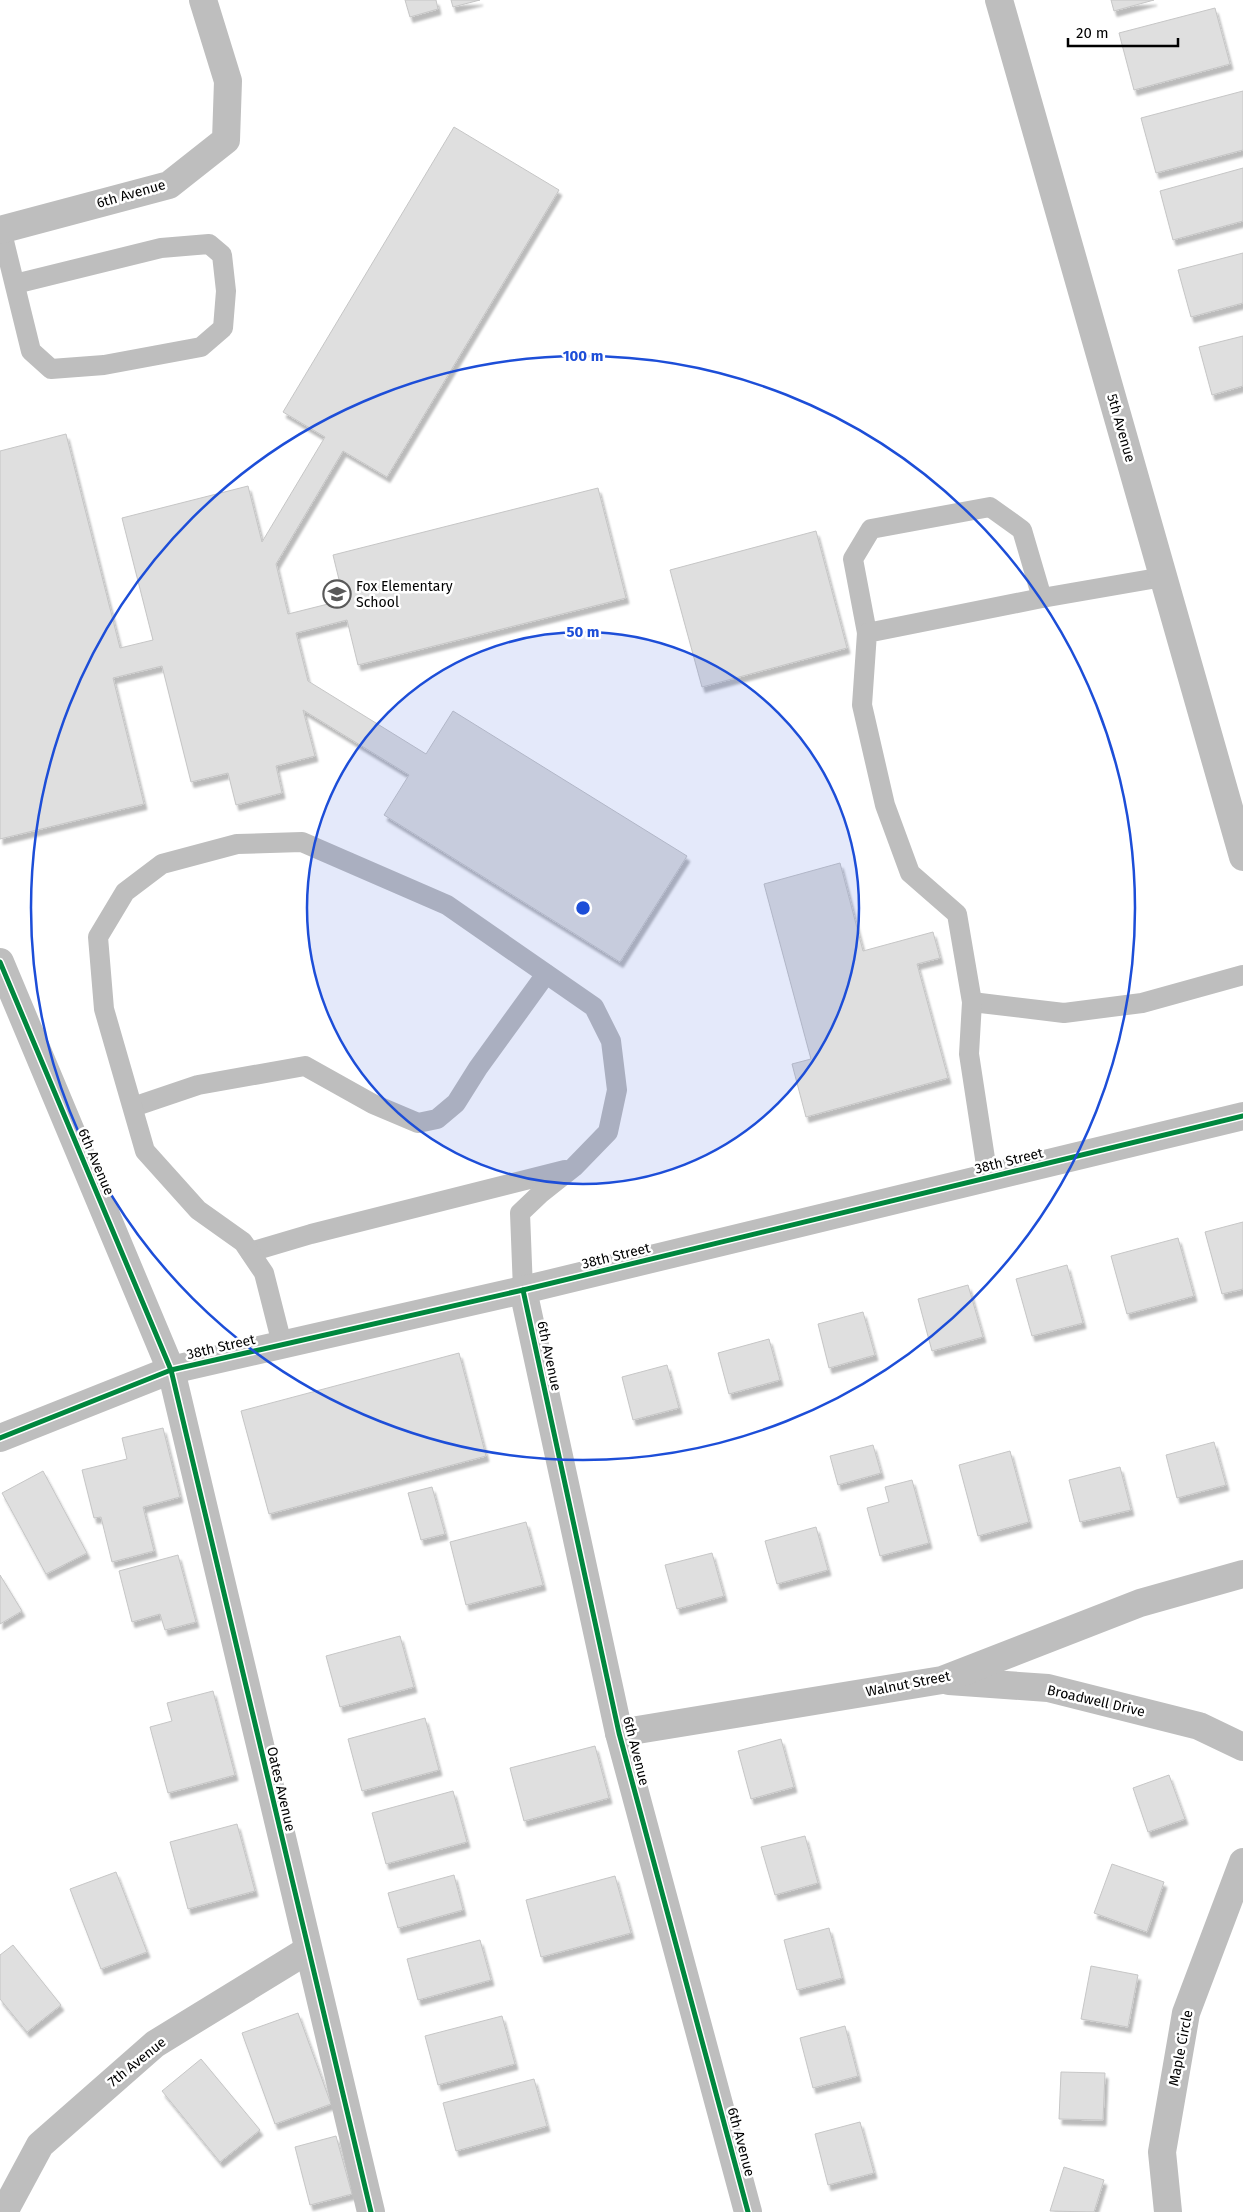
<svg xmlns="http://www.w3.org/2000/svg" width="1243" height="2212" font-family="'Fira Sans',sans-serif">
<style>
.building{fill:#dfdfdf;stroke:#c6c6c6;filter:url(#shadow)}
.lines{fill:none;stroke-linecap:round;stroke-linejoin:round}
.lane{stroke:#bebebe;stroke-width:20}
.street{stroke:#bebebe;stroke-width:28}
.cycleway-casing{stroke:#fff;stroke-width:8}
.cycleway{stroke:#00873e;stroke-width:5}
.ring{fill:none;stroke:#1d4ed8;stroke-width:2.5}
.labels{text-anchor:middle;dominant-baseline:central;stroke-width:5;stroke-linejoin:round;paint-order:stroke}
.street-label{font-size:14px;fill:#000;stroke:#fff}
.poi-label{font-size:14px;fill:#000;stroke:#fff;text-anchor:start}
.centre{fill:#1d4ed8;stroke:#fff;stroke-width:2.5}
.ring-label{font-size:15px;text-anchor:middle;font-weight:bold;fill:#1d4ed8;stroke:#fff;stroke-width:5;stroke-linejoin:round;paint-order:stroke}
</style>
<defs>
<filter id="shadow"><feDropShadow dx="3" dy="5.5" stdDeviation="1" flood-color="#0004"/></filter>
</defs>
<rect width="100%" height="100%" fill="#fff"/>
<!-- building -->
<g class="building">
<polygon points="405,0 436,0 438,9 410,17"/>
<polygon points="451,0 480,0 453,7"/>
<polygon points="1111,0 1154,0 1114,11"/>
<polygon points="1215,8 1230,64 1134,90 1119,33"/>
<polygon points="1243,91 1243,150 1156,173 1141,118"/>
<polygon points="454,127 559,190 387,477 343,451 276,564 288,614 344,600 333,555 598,488 626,598 358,665 347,620 296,633 308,681 426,754 453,711 687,856 620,962 384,815 409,775 303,710 315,756 276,766 282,793 236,805 228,773 191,782 162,666 113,678 144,804 0,839 0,451 66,434 120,648 153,640 122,518 248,486 262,542 325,437 283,412"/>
<polygon points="1243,168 1243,221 1173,240 1160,191"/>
<polygon points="1243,253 1243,303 1191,317 1178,270"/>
<polygon points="1243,336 1243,386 1212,395 1199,347"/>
<polygon points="816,531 847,648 702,687 670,570"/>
<polygon points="840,863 863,951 933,932 940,958 917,964 948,1078 806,1117 792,1064 811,1059 764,884"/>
<polygon points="1243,1222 1243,1289 1222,1294 1205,1232"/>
<polygon points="1178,1238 1194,1296 1127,1314 1111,1256"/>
<polygon points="1067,1265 1083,1323 1032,1336 1016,1279"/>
<polygon points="968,1285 983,1337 932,1351 918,1299"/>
<polygon points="863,1312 875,1355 829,1368 818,1324"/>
<polygon points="769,1339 780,1380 729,1394 718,1353"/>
<polygon points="459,1353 486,1456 269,1514 241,1411"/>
<polygon points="667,1365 679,1408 633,1420 622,1377"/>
<polygon points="163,1428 180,1497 143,1507 154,1551 112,1562 101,1517 94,1518 82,1470 127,1459 122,1438"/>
<polygon points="1214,1442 1226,1485 1177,1498 1166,1455"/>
<polygon points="873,1445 881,1473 838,1485 830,1456"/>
<polygon points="1010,1451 1029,1522 978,1536 959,1465"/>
<polygon points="1120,1467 1131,1510 1080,1522 1069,1480"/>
<polygon points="43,1471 87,1553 46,1574 2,1493"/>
<polygon points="912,1480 929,1543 880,1556 867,1508 889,1502 885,1487"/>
<polygon points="432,1487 445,1534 421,1540 408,1493"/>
<polygon points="526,1522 543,1585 466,1605 450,1542"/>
<polygon points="816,1527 828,1570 777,1584 765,1541"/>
<polygon points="712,1553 724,1596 677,1609 665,1565"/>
<polygon points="178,1555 196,1622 165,1630 160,1614 132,1622 119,1571"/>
<polygon points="0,1575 22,1611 0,1624"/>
<polygon points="400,1636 414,1687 340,1707 326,1656"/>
<polygon points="213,1691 235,1775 168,1793 150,1727 172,1721 167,1703"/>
<polygon points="425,1718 439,1770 362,1791 348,1739"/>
<polygon points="781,1739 794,1787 751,1799 738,1751"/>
<polygon points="595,1746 609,1798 524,1821 510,1768"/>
<polygon points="1169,1775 1185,1819 1148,1832 1133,1788"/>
<polygon points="453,1791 467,1842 386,1864 372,1813"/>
<polygon points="237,1824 255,1891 188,1909 170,1842"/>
<polygon points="805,1836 818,1883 775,1895 761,1847"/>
<polygon points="1112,1864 1164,1882 1147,1932 1094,1913"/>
<polygon points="116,1872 147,1952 101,1969 70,1889"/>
<polygon points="454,1875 463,1910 398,1928 388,1893"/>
<polygon points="615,1876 631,1933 541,1957 526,1900"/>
<polygon points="829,1928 842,1978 797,1990 784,1940"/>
<polygon points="480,1940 491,1980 418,2000 407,1959"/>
<polygon points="13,1945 61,2005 27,2032 0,1999 0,1955"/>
<polygon points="1091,1966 1138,1975 1128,2027 1081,2019"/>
<polygon points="298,2013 331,2104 275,2124 242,2033"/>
<polygon points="502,2016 515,2064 438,2085 425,2036"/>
<polygon points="845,2026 858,2076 813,2088 800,2038"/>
<polygon points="201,2059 260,2130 220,2162 162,2091"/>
<polygon points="1061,2072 1105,2073 1103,2120 1059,2119"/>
<polygon points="534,2079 547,2126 456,2151 443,2103"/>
<polygon points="860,2122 874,2173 828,2185 815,2134"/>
<polygon points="336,2136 352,2194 310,2205 295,2147"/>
<polygon points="1064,2167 1104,2180 1094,2212 1050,2211"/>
</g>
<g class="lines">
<!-- lane -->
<g class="lane">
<polyline points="1,229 31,351 51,369 104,365 201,347 223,328 226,291 222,255 209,244 161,248 15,284"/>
<polyline points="867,633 853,559 871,529 990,507 1022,530 1042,598"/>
<polyline points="972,1002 1064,1013 1142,1003 1243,975"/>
<polyline points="133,1107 198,1085 305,1066 373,1104 418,1123 437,1119 456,1103 478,1068 546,974"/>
<polyline points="988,1178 969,1054 972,1002 957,914 910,873 885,805 862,705 867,633 1042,598 1163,577"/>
<polyline points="250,1252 311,1234 565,1170"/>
<polyline points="282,1344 264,1273 243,1242 198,1210 145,1151 104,1009 98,937 125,892 162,864 237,844 302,842 447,905 594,1007 611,1041 617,1090 608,1132 574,1167 540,1194 520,1213 523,1290"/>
</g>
<!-- street -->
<g class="street">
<polyline points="999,0 1243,857"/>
<polyline points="0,230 169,185 226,140 228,81 203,0"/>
<polyline points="0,962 171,1370 371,2212"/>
<polyline points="523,1290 619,1733 748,2212"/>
<polyline points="0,1438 171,1370 523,1290 1243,1116"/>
<polyline points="949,1681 1048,1688 1199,1726 1243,1747"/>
<polyline points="619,1733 942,1680 1140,1603 1243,1574"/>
<polyline points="4,2212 40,2145 155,2044 308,1950"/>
<polyline points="1168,2212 1162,2152 1186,2013 1243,1862"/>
</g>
<!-- cycleway casing -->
<g class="cycleway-casing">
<g id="cycleway">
<polyline points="0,962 171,1370 371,2212"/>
<polyline points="523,1290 619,1733 748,2212"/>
<polyline points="0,1438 171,1370 523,1290 1243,1116"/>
</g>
</g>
<!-- cycleway -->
<use href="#cycleway" class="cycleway"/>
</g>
<!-- distance rings -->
<circle cx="583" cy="908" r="276" fill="#1d4ed8" fill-opacity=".12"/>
<g class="ring">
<circle cx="583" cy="908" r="276"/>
<circle cx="583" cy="908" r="552"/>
</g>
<!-- icons -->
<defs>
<g id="school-ring" transform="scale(1.4375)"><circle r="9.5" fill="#fff" stroke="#595959" stroke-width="1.5"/><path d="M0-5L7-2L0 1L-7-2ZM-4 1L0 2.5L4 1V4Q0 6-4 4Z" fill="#595959"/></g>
</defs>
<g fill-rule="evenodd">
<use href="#school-ring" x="337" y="594"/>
</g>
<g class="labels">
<!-- street labels -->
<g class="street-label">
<text transform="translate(131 194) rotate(-16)">6th Avenue</text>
<text transform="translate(1121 428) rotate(74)">5th Avenue</text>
<text transform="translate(1009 1161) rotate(-14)">38th Street</text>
<text transform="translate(96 1162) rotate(67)">6th Avenue</text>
<text transform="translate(616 1256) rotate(-14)">38th Street</text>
<text transform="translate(221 1347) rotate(-13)">38th Street</text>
<text transform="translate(549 1356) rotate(78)">6th Avenue</text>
<text transform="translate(908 1684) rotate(-11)">Walnut Street</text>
<text transform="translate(1096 1701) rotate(13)">Broadwell Drive</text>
<text transform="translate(636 1751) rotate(76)">6th Avenue</text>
<text transform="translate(281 1789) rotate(77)">Oates Avenue</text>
<text transform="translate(1181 2048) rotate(-79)">Maple Circle</text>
<text transform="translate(137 2062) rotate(-39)">7th Avenue</text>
<text transform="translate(741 2142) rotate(75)">6th Avenue</text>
</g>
<!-- poi labels -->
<g class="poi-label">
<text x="356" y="586">Fox Elementary<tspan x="356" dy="16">School</tspan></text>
</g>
</g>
<circle cx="583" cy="908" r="8" class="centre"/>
<g class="ring-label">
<text x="583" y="361">100 m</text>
<text x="583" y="637">50 m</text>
</g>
<!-- scale -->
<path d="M1068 38v8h110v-8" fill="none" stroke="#000000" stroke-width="2.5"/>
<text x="1076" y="38" font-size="15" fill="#000000" stroke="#ffffff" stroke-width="4" paint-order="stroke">20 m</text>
</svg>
